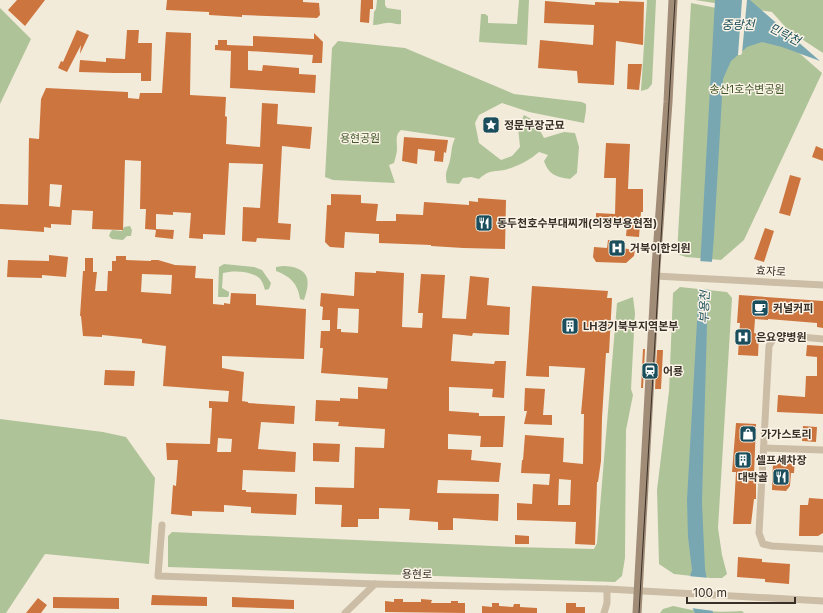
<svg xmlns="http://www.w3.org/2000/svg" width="823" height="613" font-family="Inter,'Noto Sans KR',sans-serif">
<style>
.green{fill:#afc399}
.water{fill:#78a7b2}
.pier{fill:#f3ebda}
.building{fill:#cd753e;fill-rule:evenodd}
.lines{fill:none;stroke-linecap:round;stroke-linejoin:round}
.street{stroke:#ccbda6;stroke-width:7}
.secondary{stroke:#a08c77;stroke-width:9}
.tram{stroke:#382f27;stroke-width:1}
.labels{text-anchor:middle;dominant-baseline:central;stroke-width:3;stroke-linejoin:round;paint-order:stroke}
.park-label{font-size:11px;fill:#405729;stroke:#fbf4e7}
.poi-label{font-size:11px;font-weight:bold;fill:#382f27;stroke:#fbf4e7;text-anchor:start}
.street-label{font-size:11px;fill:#382f27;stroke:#fbf4e7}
.water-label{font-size:12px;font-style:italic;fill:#1a4e5c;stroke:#fbf4e7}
</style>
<rect width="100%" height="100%" fill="#f3ebda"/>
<!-- green -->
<g class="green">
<path d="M377,0H385V5L387,8L401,10V24C396,25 392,22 387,23C383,23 379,25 373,25L374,12L376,9Z"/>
<polygon points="519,0 529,0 527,45 479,42 481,14 485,14 488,16 488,23 517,24"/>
<polygon points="647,0 656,0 652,84 648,89 641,91"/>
<polygon points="695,0 823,0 823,53 788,30 772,12"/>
<polygon points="691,3 757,16 822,73 744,240 721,260 686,257 677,254"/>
<polygon points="0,8 31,39 0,104"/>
<path d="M338,41L405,48L514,94L582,102L586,104V110L584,123L529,112L502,103L479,115L475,123L479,143L501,160L512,156L520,147L518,127L524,115L535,121L544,138L564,132L575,133L579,147L577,173L570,179C556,177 549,175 544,161L548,155L539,152C530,160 520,165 508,169C493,173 492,168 479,179L471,177L463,178L459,184L447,183C444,172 448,170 450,160C452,151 451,147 455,138L401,130C395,135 397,141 397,149C397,154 395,158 394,163L389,165L395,183L333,180L325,177L332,48Z"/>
<polygon points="130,226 132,230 131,236 127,236 123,240 112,239 109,236 110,233 112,230 122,231 124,227"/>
<path d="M224,264L254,267L262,270L271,283L269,289L265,290C264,287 263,283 261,280C254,271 234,270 223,273L222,288L229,292V295L228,297H218L219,267Z"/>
<path d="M283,266C308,267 312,278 304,300L300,299C298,284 290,276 276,271V267Z"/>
<polygon points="680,287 727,292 732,298 718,528 722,555 727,574 722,578 710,578 674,574 659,564 657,490 669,391 673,293"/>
<polygon points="633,297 635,313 631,389 633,395 626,430 625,558 622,576 615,582 168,567 168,536 172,532 514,547 594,549 597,543 617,303"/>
<polygon points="0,419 103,432 126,437 155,478 149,564 45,554 6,613 0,613"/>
<path d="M673,606C680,607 685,609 692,610C708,612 726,612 742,611L744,613H660L663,609Z"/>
</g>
<!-- water -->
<polygon class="water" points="715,0 750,0 820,61 782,47 762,42 747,47 731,61 723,79 714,236 707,325 702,502 705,569 713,613 695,613 685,593 692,570 688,537 687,500"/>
<!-- pier -->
<g class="pier">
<polygon points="742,0 747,0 742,53 741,55 738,55"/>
<polygon points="698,261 714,262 712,290 697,289"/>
<polygon points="688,576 709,578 714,611 691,608 683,593"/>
</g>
<!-- building -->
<g class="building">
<polygon points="17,0 45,0 25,26 8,10"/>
<polygon points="167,0 303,0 303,2 319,3 320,15 317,18 242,15 242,17 209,15 209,12 166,10"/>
<polygon points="361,0 373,0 373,9 370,9 369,23 360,22"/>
<polygon points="545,1 595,5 595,2 619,3 619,1 644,2 643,45 616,41 614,85 578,83 577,71 538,68 540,40 593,45 594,25 544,23"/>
<polygon points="77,30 89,35 80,54 81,45 67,72 58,68 61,61 63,62"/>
<polygon points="127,30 139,30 138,43 152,43 151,81 141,81 141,73 114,73 79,72 80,60 106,62 106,58 125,59"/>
<path d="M166,32L191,33L190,95L226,97L225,116L227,117L226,144L260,147L262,103L278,104L277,124L312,127L310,149L282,146L278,223L291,224L290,240L257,238L256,242L242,241L243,207L260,208L263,164L229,163L225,235L203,234V239L189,238L191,213L173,212V215L156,214V229L174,230L173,239L155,237L156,230L145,229L146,209H140L141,161L125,160L123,230L92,229L93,211L72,210L71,225L51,224V228L44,227V232L0,229V204L28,205L29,138L39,139L41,99L46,88L128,92V98L139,99L140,93H162ZM50,184L62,185L60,207L49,206Z"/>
<polygon points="314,33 323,42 322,63 312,63 313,55 248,51 248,70 262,71 263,65 299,68 299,74 316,75 315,93 230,88 231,51 215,50 215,45 218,45 218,40 227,40 227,45 253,46 253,36 314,39"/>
<polygon points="628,64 642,64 639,90 627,89"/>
<polygon points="404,137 448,140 446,153 444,152 443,162 434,161 435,151 418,149 417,164 402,161"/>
<polygon points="606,143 630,144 628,189 643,189 643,212 641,212 639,237 626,236 627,226 596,224 596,213 615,214 616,178 604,178"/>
<polygon points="816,146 823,149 823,161 812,157"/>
<polygon points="790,175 801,178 790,216 779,213"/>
<polygon points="331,194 361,195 361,203 378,204 376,221 396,221 396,214 423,215 424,202 469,205 469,201 478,202 478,198 506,200 505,249 463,248 431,246 431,245 379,243 379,234 345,232 344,248 330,247 325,242 327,205 331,205"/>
<polygon points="765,228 774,231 764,262 754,259"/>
<polygon points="608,240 622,242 621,248 635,250 634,256 626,263 596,262 593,257 594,247 607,248"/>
<polygon points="49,255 68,257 66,277 42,275 42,278 7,277 8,260 49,261"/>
<path d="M116,256H126V260L151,261V260H158L175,265L196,266L195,278L213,279V304L224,305V303L230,304L231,293L256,294V305L306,309L304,359L222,356V368L244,372L242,401L248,402V403L295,406L294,424L261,422L258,449L296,452L295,472L243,470L242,490H246V492L297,494L296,515L251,513V507L224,505V512L192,511V516L171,514L173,485L176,486L178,460H167L166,443L210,444L212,408H209V401L228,402L229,391L163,386L166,346L142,343V339L102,335V337L83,336L81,316H80L83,271H85V258H93V272H97L95,291H107L108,271H112V261H116ZM142,274L172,275L171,294L141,292ZM218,438L232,439L231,452H217Z"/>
<path d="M376,271L404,273L402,327L422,328L423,313H418L421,274L445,275L442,318L466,319L470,276L489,278L487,305L510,307L509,335L473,333L472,336L453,334L451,361L494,364L495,361H506L504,398L492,397L493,389L449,387V411L479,413V416H505L503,447H480L481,436L448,434V449L472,450L471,460L501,463L499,482L438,480L437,493L499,494L498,521L453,518V530H438V522L409,520L410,509L379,508V519H358V527H341L342,505L315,504V487L354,488L355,447L384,448L385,429L338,426L339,422L315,421L316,400L340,401V398L358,399V387L387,389L388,378L321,373L323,348H320L321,331H330V320H322L323,307L320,306L321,293L354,296L355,272L376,273ZM338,308L359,309L358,333L341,332V329H337Z"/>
<path d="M532,286L608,291L607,298H612L609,353H606L602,418L601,461L598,482H597L595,545L575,544L576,522L517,520V503L532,504L533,484L549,485L550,474L521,473L522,460H523L525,435L564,438L563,462L583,464L584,414H581L585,368L549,366V377L526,376ZM559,479L571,480L570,505H558Z"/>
<polygon points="739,295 823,301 823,328 817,327 817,323 768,319 768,320 755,319 754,333 759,334 758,356 738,355 740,323 737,323"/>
<polygon points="807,345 823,346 823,414 777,412 778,395 805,397 806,376 817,376 817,357 806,356"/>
<polygon points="643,349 645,349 643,388 641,388"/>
<polygon points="657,350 663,350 661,389 655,389"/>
<polygon points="105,370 135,371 134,386 104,385"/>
<polygon points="525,388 545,389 543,415 552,415 552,425 524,424 527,411 524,411"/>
<polygon points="736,423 756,424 754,475 756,475 756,499 754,499 751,524 733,524 736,472 732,472"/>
<polygon points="803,426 817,427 816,442 802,441"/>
<polygon points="313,443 340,444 339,462 313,461"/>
<polygon points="780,457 795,458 794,473 791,473 790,486 786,491 772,490 773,462"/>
<polygon points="809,498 823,499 823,533 818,536 799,536 800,505 808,505"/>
<polygon points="515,535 529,536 529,544 515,544"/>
<polygon points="738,557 762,559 762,562 790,564 789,584 765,582 765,579 737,577"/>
<polygon points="152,595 207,597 207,606 151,605"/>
<polygon points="53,597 119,598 119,609 53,608"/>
<polygon points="232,597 294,600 294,609 232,607"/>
<polygon points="38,598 47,605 41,613 26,613"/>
<polygon points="394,599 403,599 403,602 421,602 421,599 432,600 431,603 451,603 451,601 458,601 458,603 465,603 465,613 385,612 385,601 394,602"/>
<polygon points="492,603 499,603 499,606 513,607 514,604 520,604 520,607 537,608 537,613 482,613 482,606 492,607"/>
<polygon points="566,603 576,603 576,607 585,607 585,613 566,613"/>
</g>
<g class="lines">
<!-- street -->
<g class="street">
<polyline points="655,276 823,285"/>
<polyline points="823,339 779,335 773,339 769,346 759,533 763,544 772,546 823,549"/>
<polyline points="764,448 823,450"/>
<polyline points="162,525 158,576 375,584 607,589 823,601"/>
<polyline points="345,613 375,584"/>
<polyline points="604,613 607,603 607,589"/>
</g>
<!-- secondary -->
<polyline class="secondary" points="637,613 656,267 668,102 673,0"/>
<!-- tram -->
<polyline class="tram" points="639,613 675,0"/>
</g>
<!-- icons -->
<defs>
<g id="sight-square" transform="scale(0.9)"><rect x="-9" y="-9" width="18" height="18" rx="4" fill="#1a4e5c" stroke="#fbf4e7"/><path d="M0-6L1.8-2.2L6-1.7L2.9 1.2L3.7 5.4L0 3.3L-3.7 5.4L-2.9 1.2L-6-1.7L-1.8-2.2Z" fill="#fff"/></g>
<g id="restaurant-square" transform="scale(0.9)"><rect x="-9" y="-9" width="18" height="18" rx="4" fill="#1a4e5c" stroke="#fbf4e7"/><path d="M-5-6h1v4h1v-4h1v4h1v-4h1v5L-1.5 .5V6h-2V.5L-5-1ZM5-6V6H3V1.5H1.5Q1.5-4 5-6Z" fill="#fff"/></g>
<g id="hospital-square" transform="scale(0.9)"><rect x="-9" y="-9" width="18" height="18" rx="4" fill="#1a4e5c" stroke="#fbf4e7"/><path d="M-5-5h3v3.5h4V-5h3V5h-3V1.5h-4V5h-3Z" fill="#fff"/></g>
<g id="cafe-square" transform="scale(0.9)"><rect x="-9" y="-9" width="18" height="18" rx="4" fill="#1a4e5c" stroke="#fbf4e7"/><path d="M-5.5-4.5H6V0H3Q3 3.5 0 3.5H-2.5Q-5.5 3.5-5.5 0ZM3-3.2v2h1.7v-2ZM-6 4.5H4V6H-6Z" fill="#fff"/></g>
<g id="building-square" transform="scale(0.9)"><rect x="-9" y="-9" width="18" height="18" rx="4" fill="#1a4e5c" stroke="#fbf4e7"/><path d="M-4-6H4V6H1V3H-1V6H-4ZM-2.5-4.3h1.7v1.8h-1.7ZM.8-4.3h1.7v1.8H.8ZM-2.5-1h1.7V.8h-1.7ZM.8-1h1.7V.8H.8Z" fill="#fff"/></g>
<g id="station-square" transform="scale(0.9)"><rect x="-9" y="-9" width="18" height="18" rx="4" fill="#1a4e5c" stroke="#fbf4e7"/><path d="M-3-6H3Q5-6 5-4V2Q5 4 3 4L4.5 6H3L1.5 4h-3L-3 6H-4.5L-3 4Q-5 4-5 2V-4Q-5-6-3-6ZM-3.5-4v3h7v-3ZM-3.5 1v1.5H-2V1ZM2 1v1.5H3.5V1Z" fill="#fff"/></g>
<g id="shop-square" transform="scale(0.9)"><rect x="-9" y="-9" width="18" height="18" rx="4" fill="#1a4e5c" stroke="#fbf4e7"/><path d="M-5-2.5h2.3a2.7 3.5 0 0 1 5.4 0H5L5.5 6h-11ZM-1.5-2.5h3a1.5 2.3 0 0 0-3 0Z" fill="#fff"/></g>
</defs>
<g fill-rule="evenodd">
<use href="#sight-square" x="491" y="125"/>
<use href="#restaurant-square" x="484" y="223"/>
<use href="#hospital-square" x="617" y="248"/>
<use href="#cafe-square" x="760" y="308"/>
<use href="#building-square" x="570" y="326"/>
<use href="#hospital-square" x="743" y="337"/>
<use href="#station-square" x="650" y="371"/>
<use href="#shop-square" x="748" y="434"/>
<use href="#building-square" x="743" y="460"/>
<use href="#restaurant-square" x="781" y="477"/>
</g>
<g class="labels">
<!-- park labels -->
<g class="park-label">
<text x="747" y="89">송산1호수변공원</text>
<text x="360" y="138">용현공원</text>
</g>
<!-- poi labels -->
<g class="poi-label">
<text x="504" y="125">정문부장군묘</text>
<text x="497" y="223">동두천호수부대찌개(의정부용현점)</text>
<text x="630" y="248">거북이한의원</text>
<text x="773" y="308">커널커피</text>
<text x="583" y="326">LH경기북부지역본부</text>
<text x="756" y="337">은요양병원</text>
<text x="663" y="371">어룡</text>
<text x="761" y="434">가가스토리</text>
<text x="756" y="460">셀프세차장</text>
<text x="768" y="477" text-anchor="end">대박골</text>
</g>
<!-- street labels -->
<g class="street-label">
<text transform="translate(771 271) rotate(3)">효자로</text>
<text transform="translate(417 574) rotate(1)">용현로</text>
</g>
<!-- water labels -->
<g class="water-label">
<text x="738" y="24">중랑천</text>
<text transform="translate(785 34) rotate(27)">민락천</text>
<text transform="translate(704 307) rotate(-88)">부용천</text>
</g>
</g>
<!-- scale -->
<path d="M687 597v6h108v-6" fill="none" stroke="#382f27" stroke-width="2"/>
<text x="693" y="597" font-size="12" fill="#382f27" stroke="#fbf4e7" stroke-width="3" paint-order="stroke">100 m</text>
</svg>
